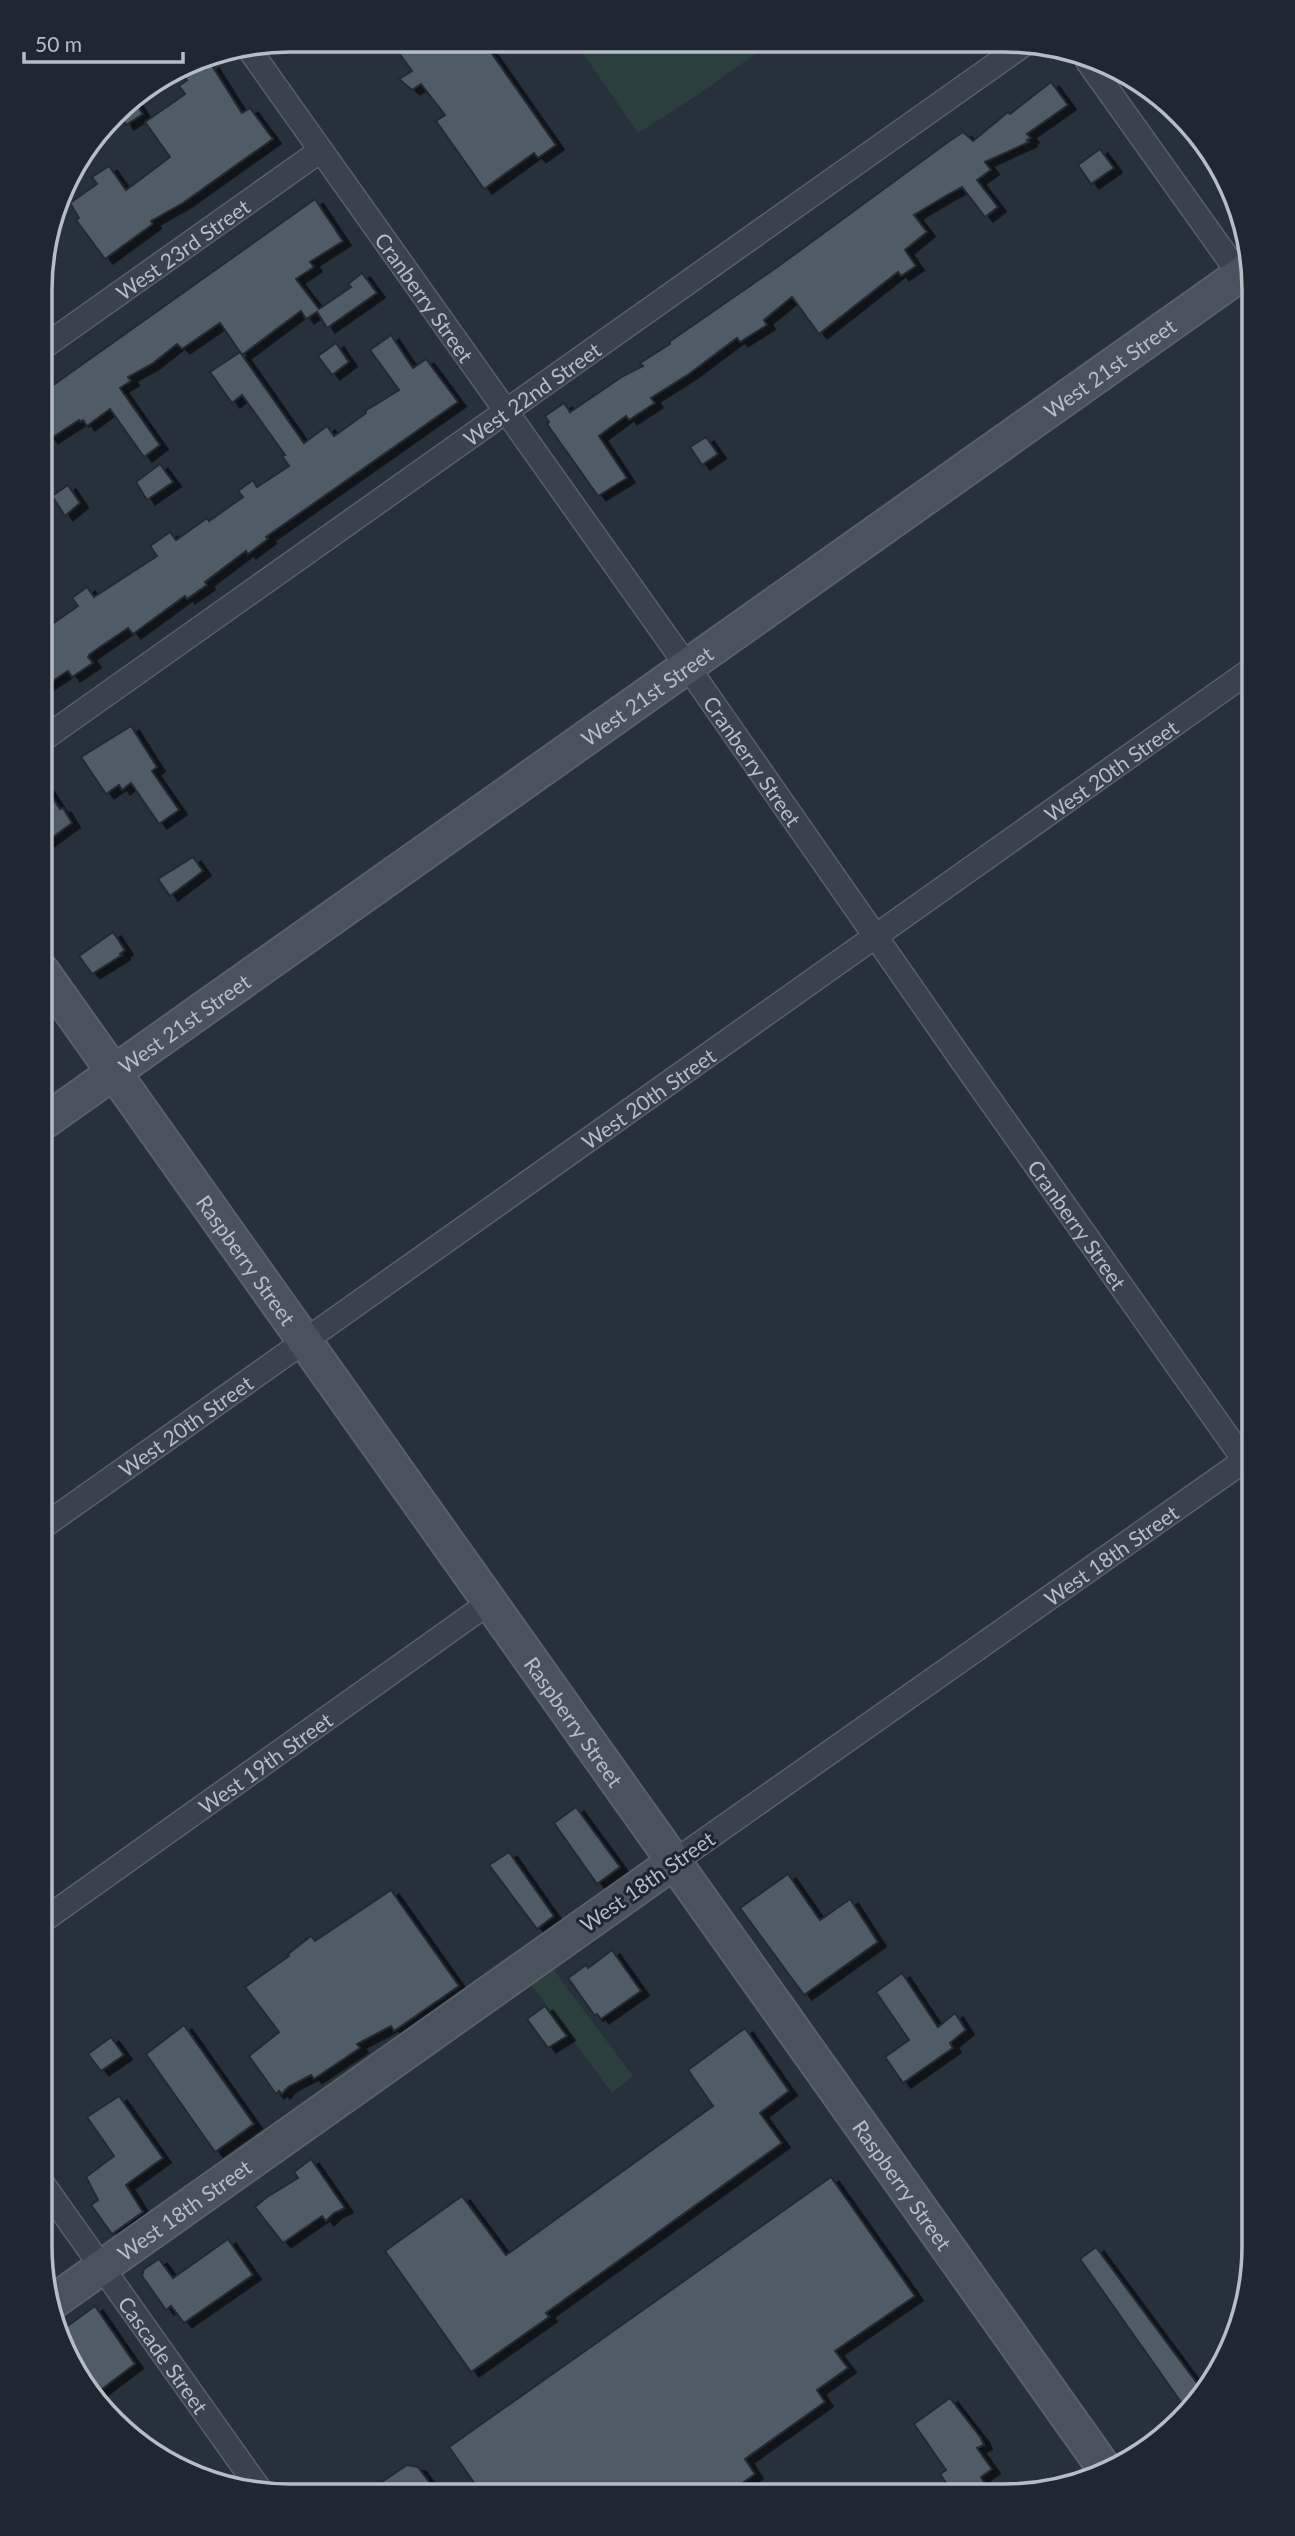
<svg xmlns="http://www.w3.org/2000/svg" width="1295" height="2536" font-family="Lato,sans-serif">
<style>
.green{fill:#2b3f3e}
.building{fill:#505b67;stroke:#212933;stroke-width:2;filter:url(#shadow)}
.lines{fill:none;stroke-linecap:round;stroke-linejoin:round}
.street-casing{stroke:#58606a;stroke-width:26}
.secondary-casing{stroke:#58606a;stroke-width:37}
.street{stroke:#3a424c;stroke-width:23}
.secondary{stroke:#49525e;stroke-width:33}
.labels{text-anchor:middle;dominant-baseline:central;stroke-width:6;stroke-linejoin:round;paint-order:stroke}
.street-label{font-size:21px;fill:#b6bdc7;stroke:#1f2731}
.rim{fill:none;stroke:#b6bdc7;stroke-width:3.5}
</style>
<defs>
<filter id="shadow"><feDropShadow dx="8" dy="4.5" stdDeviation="0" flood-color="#0009"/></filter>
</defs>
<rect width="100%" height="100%" fill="#27313b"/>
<!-- green -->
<g class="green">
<polygon points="575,42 771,43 696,96 638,133"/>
<polygon points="553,1969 633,2076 612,2093 531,1984"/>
</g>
<!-- building -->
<g class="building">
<polygon points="390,41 483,41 556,145 538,158 534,153 484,189 436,121 445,115 421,84 412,90 399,79 412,71"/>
<polygon points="198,59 205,69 211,64 242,113 250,108 273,139 183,203 151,221 153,224 105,259 76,220 79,218 70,203 97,184 92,177 109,166 126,190 170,157 145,122 185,94 179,86 187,80 179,69"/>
<polygon points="1051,82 1068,105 1027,134 1031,138 1027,140 1029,142 985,162 991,170 977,180 998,207 985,217 962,187 949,194 914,215 927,232 905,250 916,266 901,276 898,272 819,334 792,297 764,320 767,325 740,342 737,338 689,374 651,398 655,403 629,420 626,416 599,436 627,478 598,496 547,424 549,422 545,416 564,403 570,412 623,376 643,366 640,363 670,344 669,342 780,265 948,142 963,132 973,141 1008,112 1010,114"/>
<polygon points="132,98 143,114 126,125 118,112"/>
<polygon points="1100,149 1114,168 1091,184 1078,165"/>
<polygon points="315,199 343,241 310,262 314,267 296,279 319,309 351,287 348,284 362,273 377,293 327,328 317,312 306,319 301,311 242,355 220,323 182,349 177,344 152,364 128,377 131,381 120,388 160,445 144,457 110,409 87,426 83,420 81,422 79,420 50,439 42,428 42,393"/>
<polygon points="391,335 413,368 426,359 458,402 266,537 268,539 248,554 246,551 205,582 207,585 187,599 185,596 133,634 128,628 90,654 88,657 93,663 72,677 68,671 66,672 42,688 42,631 78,606 72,598 87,587 94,597 157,556 150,546 170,532 176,540 207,518 209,521 243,497 238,491 253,480 257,487 289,466 282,456 285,455 242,395 232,403 210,372 240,352 304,443 327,426 334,436 366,413 365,411 399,390 370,350"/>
<polygon points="336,343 349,362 332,375 318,356"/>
<polygon points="706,437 718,454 702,465 690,447"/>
<polygon points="160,464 173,482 147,500 136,482"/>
<polygon points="68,485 80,503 65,516 52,496"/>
<polygon points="131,726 157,767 152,771 179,810 159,824 131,783 122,790 119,785 106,794 81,757"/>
<polygon points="42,781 60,809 63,808 72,823 42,845"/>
<polygon points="193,857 203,871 170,896 158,879"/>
<polygon points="113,932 125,950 120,954 122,955 92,974 79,956"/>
<polygon points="576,1807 620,1867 597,1884 554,1823"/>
<polygon points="509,1852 554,1916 537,1929 489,1865"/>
<polygon points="788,1874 820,1920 850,1899 878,1942 804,1995 740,1908"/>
<polygon points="391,1890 459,1986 394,2031 391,2026 357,2044 360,2048 314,2079 311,2075 288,2087 282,2094 279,2091 276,2094 249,2056 279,2032 245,1987 289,1956 288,1954 311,1936 315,1941"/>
<polygon points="612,1950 641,1991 601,2019 597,2014 595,2016 568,1978 586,1965 588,1968"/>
<polygon points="902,1973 938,2027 955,2013 966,2030 950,2043 953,2048 903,2083 885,2057 909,2040 876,1992"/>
<polygon points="545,2006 567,2036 548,2048 527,2019"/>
<polygon points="184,2025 254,2124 215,2152 146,2054"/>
<polygon points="745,2028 789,2091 760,2113 782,2143 546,2313 549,2317 471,2372 385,2251 462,2196 506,2255 713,2106 688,2070"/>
<polygon points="111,2037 124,2055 101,2071 88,2054"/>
<polygon points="119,2096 163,2158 126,2185 143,2212 112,2234 91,2205 98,2200 86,2177 114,2156 87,2117"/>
<polygon points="311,2159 345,2208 334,2213 326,2221 322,2216 283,2243 255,2207 267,2197 298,2178 294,2172"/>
<polygon points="831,2177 915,2296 835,2351 848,2368 817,2390 825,2402 745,2459 755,2474 726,2495 715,2495 709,2485 695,2495 482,2494 449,2447"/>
<polygon points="228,2239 253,2275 184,2323 171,2306 166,2310 142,2276 144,2269 159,2259 173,2278"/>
<polygon points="1096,2247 1205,2394 1188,2412 1080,2259"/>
<polygon points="95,2306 135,2364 98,2392 58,2333"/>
<polygon points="950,2398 981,2438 984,2445 977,2448 992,2469 981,2477 992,2496 929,2496 946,2483 940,2474 946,2470 914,2424"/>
<polygon points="407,2465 418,2467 438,2494 364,2494"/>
</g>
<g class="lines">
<!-- street casing -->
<g class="street-casing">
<g id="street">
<path id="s1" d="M249,49L687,666L961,1059L1254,1474"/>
<polyline points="1088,62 1240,275"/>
<path id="s2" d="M42,348L320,151"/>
<path id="s3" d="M42,740L1023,45"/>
<path id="s4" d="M41,1528C445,1240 851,956 1255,667"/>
<path id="s5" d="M674,1862L1245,1460"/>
<path id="s6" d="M41,1922L490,1602"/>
<path id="s7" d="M40,2180L263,2494"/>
</g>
</g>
<!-- secondary casing -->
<g class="secondary-casing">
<g id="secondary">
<path id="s8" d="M42,971L1107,2472"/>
<path id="s9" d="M41,1124L1251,267"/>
<path id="s10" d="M50,2304L674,1862"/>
</g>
</g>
<!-- street -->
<use href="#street" class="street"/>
<!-- secondary -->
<use href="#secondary" class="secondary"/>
</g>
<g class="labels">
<!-- street labels -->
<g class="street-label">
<text stroke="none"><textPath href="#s2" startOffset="172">West 23rd Street</textPath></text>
<text stroke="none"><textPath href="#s1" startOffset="304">Cranberry Street</textPath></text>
<text stroke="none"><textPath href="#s9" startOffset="1309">West 21st Street</textPath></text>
<text stroke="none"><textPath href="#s3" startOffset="600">West 22nd Street</textPath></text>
<text stroke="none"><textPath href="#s9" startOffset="742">West 21st Street</textPath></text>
<text stroke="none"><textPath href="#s1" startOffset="872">Cranberry Street</textPath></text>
<text stroke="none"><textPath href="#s4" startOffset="1311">West 20th Street</textPath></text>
<text stroke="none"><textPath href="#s9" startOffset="175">West 21st Street</textPath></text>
<text stroke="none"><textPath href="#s4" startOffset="744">West 20th Street</textPath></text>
<text stroke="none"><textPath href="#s1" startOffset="1438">Cranberry Street</textPath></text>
<text stroke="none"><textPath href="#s8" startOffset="354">Raspberry Street</textPath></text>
<text stroke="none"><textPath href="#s4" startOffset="177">West 20th Street</textPath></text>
<text stroke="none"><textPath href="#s5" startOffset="534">West 18th Street</textPath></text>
<text stroke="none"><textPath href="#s8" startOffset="920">Raspberry Street</textPath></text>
<text stroke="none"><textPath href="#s6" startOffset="275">West 19th Street</textPath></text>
<text transform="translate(647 1881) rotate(-35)">West 18th Street</text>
<text stroke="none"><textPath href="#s8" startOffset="1488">Raspberry Street</textPath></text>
<text stroke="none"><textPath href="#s10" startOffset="164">West 18th Street</textPath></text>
<text stroke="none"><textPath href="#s7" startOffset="214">Cascade Street</textPath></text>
</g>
</g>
<!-- crop -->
<path d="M0 0H1295V2536H0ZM290 52H1004A238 238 0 0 1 1242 290V2246A238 238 0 0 1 1004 2484H290A238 238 0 0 1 52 2246V290A238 238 0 0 1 290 52Z" fill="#1f2731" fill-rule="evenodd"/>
<path class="rim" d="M290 52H1004A238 238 0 0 1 1242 290V2246A238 238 0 0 1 1004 2484H290A238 238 0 0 1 52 2246V290A238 238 0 0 1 290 52Z"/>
<!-- scale -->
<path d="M24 52v10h159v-10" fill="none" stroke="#b6bdc7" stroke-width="3.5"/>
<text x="35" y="52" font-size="21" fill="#b6bdc7" stroke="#1f2731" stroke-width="5" paint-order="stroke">50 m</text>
</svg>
